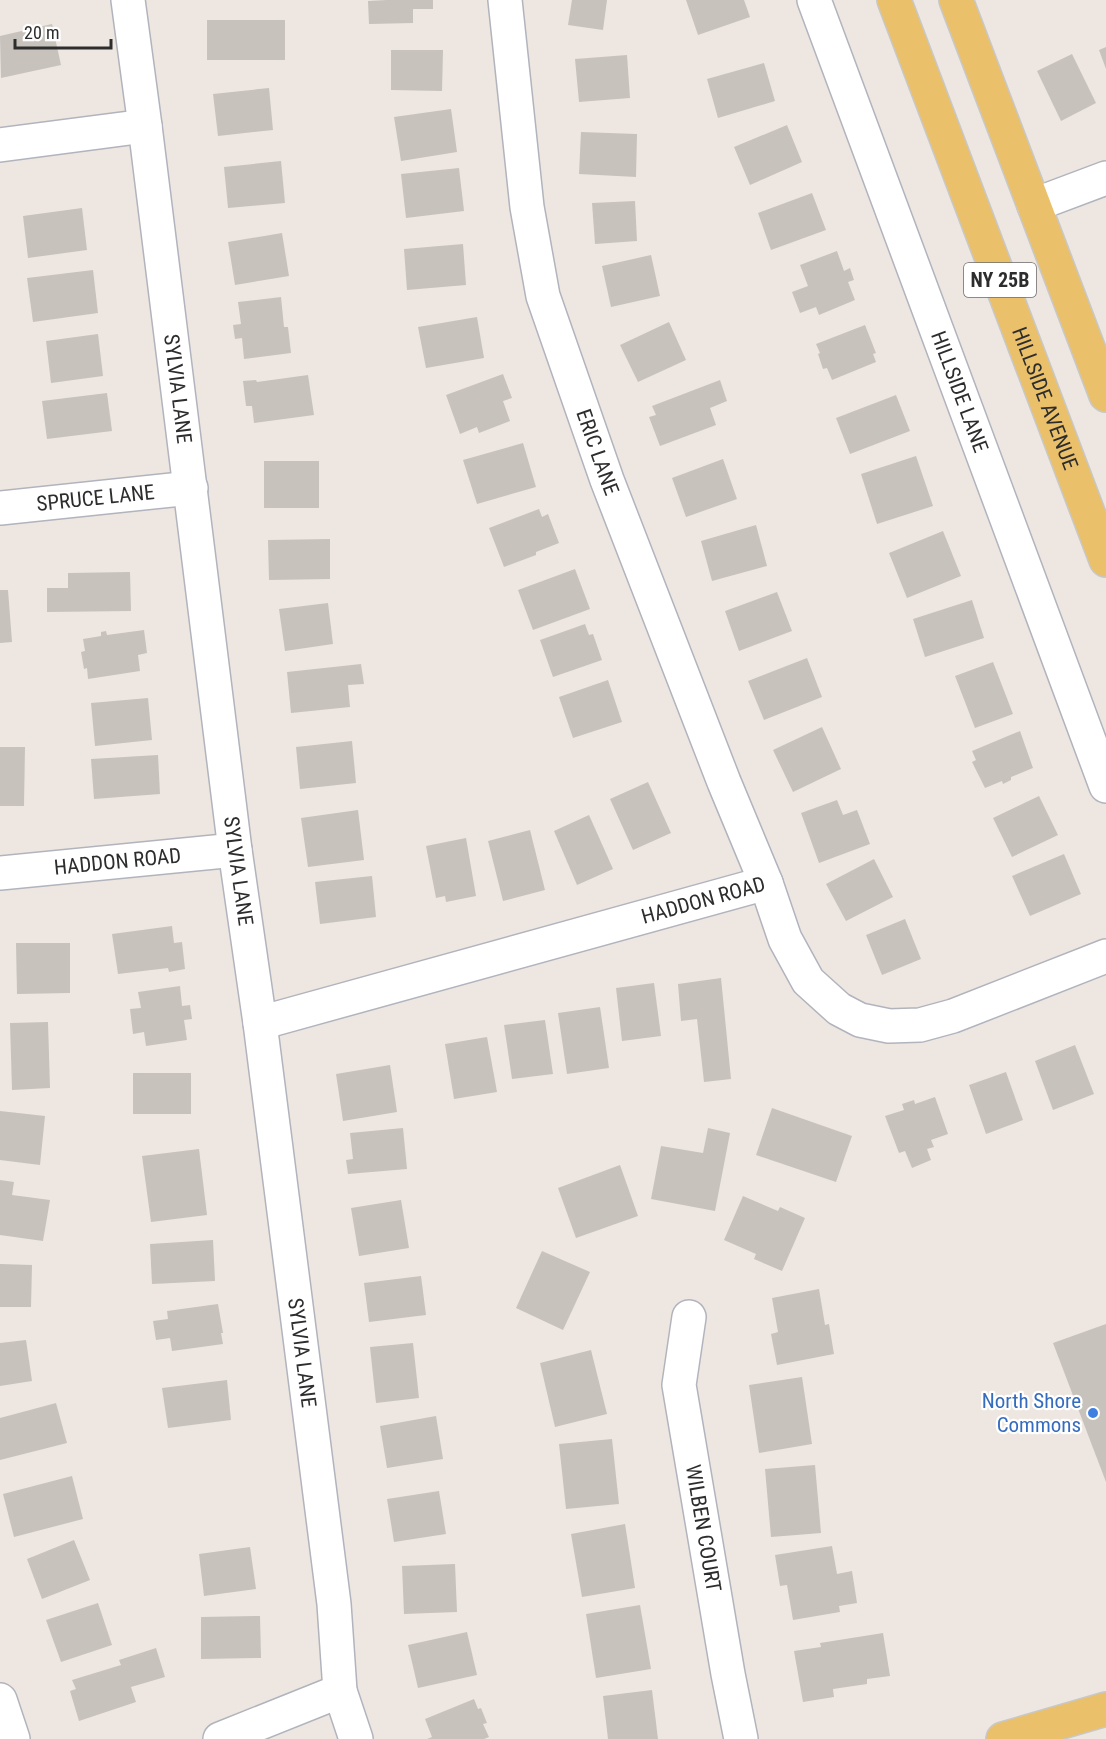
<svg xmlns="http://www.w3.org/2000/svg" width="1106" height="1739" font-family="'Roboto Condensed',sans-serif">
<style>
.building{fill:#c7c2bc}
.lines{fill:none;stroke-linecap:round;stroke-linejoin:round}
.minor-casing{stroke:#b1b4bd;stroke-width:36}
.major-casing{stroke:#c8c8c8;stroke-width:36}
.minor{stroke:#fff;stroke-width:33}
.major{stroke:#eac06a;stroke-width:33}
.shop-dot{fill:#3f7fe0;stroke:#fff;stroke-width:2}
.labels{text-anchor:middle;dominant-baseline:central;stroke-width:4.5;stroke-linejoin:round;paint-order:stroke}
.shield{fill:#fff;stroke:#6c6c6c;stroke-width:1.5}
.shield-label{font-size:20px;font-weight:bold;fill:#2d2d2d}
.street-label{font-size:21px;fill:#2d2d2d;stroke:#fff}
.shop-label{font-size:21px;fill:#366cbe;stroke:#fff;text-anchor:end}
</style>
<rect width="100%" height="100%" fill="#eee7e1"/>
<!-- building -->
<g class="building">
<polygon points="387,0 433,0 433,9 413,9 413,23 369,24 368,1"/>
<polygon points="572,0 607,0 603,30 568,25"/>
<polygon points="686,0 744,0 750,17 698,35"/>
<rect x="207" y="20" width="78" height="40"/>
<polygon points="52,24 61,65 1,78 0,36"/>
<polygon points="1106,47 1106,69 1099,50"/>
<polygon points="391,50 443,50 442,91 391,90"/>
<polygon points="1072,54 1096,103 1061,121 1037,71"/>
<polygon points="627,55 630,98 579,102 575,59"/>
<polygon points="764,63 775,101 718,118 707,79"/>
<polygon points="269,88 273,130 218,136 213,94"/>
<polygon points="451,109 457,152 401,161 394,117"/>
<polygon points="787,125 802,162 750,185 734,147"/>
<polygon points="581,132 637,134 636,177 579,174"/>
<polygon points="281,161 285,203 228,208 224,167"/>
<polygon points="459,168 464,211 406,218 401,174"/>
<polygon points="812,193 826,230 771,250 758,213"/>
<polygon points="635,201 637,241 595,244 592,203"/>
<polygon points="82,208 87,250 28,258 23,216"/>
<polygon points="282,233 289,276 235,285 228,242"/>
<polygon points="463,244 466,285 407,290 404,249"/>
<polygon points="837,251 844,271 850,268 854,280 848,282 855,300 819,315 816,307 800,313 792,292 808,286 800,265"/>
<polygon points="651,255 660,296 611,307 602,266"/>
<polygon points="93,270 98,313 33,322 27,278"/>
<polygon points="281,297 284,327 288,327 291,353 244,359 242,338 235,339 233,325 241,324 238,302"/>
<polygon points="477,317 484,358 426,368 418,327"/>
<polygon points="669,322 686,360 638,382 620,345"/>
<polygon points="865,325 876,353 873,354 876,362 832,380 827,368 823,369 818,354 820,353 816,344"/>
<polygon points="98,334 103,376 51,383 46,341"/>
<polygon points="503,374 512,398 503,401 510,421 479,433 477,427 460,434 446,395"/>
<polygon points="308,375 314,415 254,423 252,406 246,406 243,381 256,380 257,382"/>
<polygon points="720,380 727,401 710,408 716,425 660,446 649,417 656,415 652,406"/>
<polygon points="107,393 112,431 47,439 42,401"/>
<polygon points="896,395 910,431 850,454 836,418"/>
<polygon points="523,443 536,487 477,504 463,460"/>
<polygon points="916,456 933,506 877,524 861,474"/>
<polygon points="723,459 737,499 686,517 672,478"/>
<rect x="264" y="461" width="55" height="47"/>
<polygon points="539,509 542,517 548,514 559,543 536,552 536,555 504,567 489,528"/>
<polygon points="756,525 767,566 712,581 701,541"/>
<polygon points="943,531 961,576 907,598 889,553"/>
<polygon points="330,539 330,579 269,580 268,540"/>
<polygon points="575,569 590,609 533,630 518,590"/>
<polygon points="130,572 131,611 47,612 47,588 68,588 68,573"/>
<polygon points="0,590 8,590 12,642 0,643"/>
<polygon points="777,592 792,631 739,651 725,611"/>
<polygon points="972,600 984,638 925,657 913,619"/>
<polygon points="328,603 333,644 285,651 279,609"/>
<polygon points="585,624 589,635 593,634 602,660 553,677 540,640"/>
<polygon points="144,630 147,653 138,655 140,671 88,679 87,668 84,669 81,652 85,651 83,639 101,636 101,632 106,631 107,635"/>
<polygon points="807,658 822,697 764,720 748,681"/>
<polygon points="993,662 1013,714 975,728 955,676"/>
<polygon points="361,664 364,684 348,685 350,707 291,713 287,672"/>
<polygon points="608,680 622,722 573,738 559,697"/>
<polygon points="148,698 152,740 95,746 91,703"/>
<polygon points="822,727 841,769 793,792 773,750"/>
<polygon points="1020,731 1033,768 1011,777 1011,780 1003,784 1002,781 985,788 972,762 976,760 972,751"/>
<polygon points="352,741 356,783 300,789 296,747"/>
<polygon points="0,747 25,747 24,806 0,806"/>
<polygon points="158,755 160,794 94,799 91,759"/>
<polygon points="648,782 671,833 633,850 610,799"/>
<polygon points="1039,796 1058,835 1012,857 993,818"/>
<polygon points="837,800 843,815 857,810 870,844 819,863 801,813"/>
<polygon points="358,810 364,860 308,867 301,818"/>
<polygon points="589,815 613,869 577,885 554,831"/>
<polygon points="530,830 545,890 503,901 488,841"/>
<polygon points="466,838 476,896 446,902 445,896 436,898 426,846"/>
<polygon points="1064,854 1081,894 1030,916 1012,876"/>
<polygon points="874,859 893,897 846,921 826,884"/>
<polygon points="372,876 376,917 320,924 315,882"/>
<polygon points="905,919 921,959 882,975 866,935"/>
<polygon points="172,926 174,943 182,942 185,969 169,972 168,968 118,974 112,934"/>
<polygon points="16,943 70,943 70,993 17,994"/>
<polygon points="721,978 731,1079 704,1082 697,1019 681,1021 678,984"/>
<polygon points="654,983 661,1036 622,1041 616,988"/>
<polygon points="180,986 182,1006 190,1005 192,1019 184,1020 187,1040 146,1046 144,1032 133,1034 130,1009 141,1008 138,992"/>
<polygon points="600,1007 609,1068 567,1074 558,1013"/>
<polygon points="545,1020 553,1074 512,1079 504,1025"/>
<polygon points="48,1022 50,1088 12,1090 10,1023"/>
<polygon points="487,1037 497,1092 454,1099 445,1044"/>
<polygon points="1075,1045 1094,1094 1053,1110 1035,1061"/>
<polygon points="390,1065 397,1112 343,1121 336,1074"/>
<polygon points="1006,1072 1023,1120 986,1134 969,1085"/>
<rect x="133" y="1073" width="58" height="41"/>
<polygon points="935,1097 948,1134 931,1140 934,1147 927,1149 931,1160 912,1168 905,1151 899,1153 885,1116 904,1110 902,1104 914,1100 915,1104"/>
<polygon points="772,1108 852,1136 836,1182 756,1155"/>
<polygon points="0,1111 45,1116 40,1165 0,1160"/>
<polygon points="403,1128 407,1169 348,1174 346,1160 353,1159 350,1133"/>
<polygon points="708,1128 730,1133 715,1211 651,1199 661,1146 703,1153"/>
<polygon points="199,1149 207,1215 151,1222 142,1156"/>
<polygon points="620,1165 638,1216 576,1238 558,1188"/>
<polygon points="0,1180 14,1182 12,1195 50,1200 43,1241 0,1235"/>
<polygon points="743,1196 778,1211 780,1207 805,1218 782,1271 754,1259 756,1254 724,1240"/>
<polygon points="401,1200 409,1248 359,1256 351,1208"/>
<polygon points="213,1240 215,1281 152,1284 150,1244"/>
<polygon points="542,1251 590,1272 563,1330 516,1308"/>
<polygon points="0,1264 32,1265 31,1307 0,1307"/>
<polygon points="421,1276 426,1315 369,1322 364,1283"/>
<polygon points="819,1289 825,1325 829,1324 834,1354 777,1365 771,1334 778,1332 772,1298"/>
<polygon points="218,1304 223,1333 221,1333 223,1344 172,1351 170,1338 156,1340 153,1321 168,1319 167,1311"/>
<polygon points="1106,1324 1106,1482 1053,1343"/>
<polygon points="26,1340 32,1381 0,1386 0,1343"/>
<polygon points="413,1343 419,1398 376,1403 370,1347"/>
<polygon points="591,1350 607,1414 555,1427 540,1363"/>
<polygon points="802,1377 812,1444 759,1453 749,1385"/>
<polygon points="227,1380 231,1420 168,1428 162,1388"/>
<polygon points="56,1403 67,1443 0,1460 0,1418"/>
<polygon points="436,1416 443,1459 387,1468 380,1426"/>
<polygon points="612,1439 619,1504 566,1509 559,1444"/>
<polygon points="815,1465 821,1533 771,1537 765,1469"/>
<polygon points="72,1476 83,1519 14,1537 3,1494"/>
<polygon points="439,1491 446,1534 394,1542 387,1499"/>
<polygon points="625,1524 635,1588 582,1597 571,1534"/>
<polygon points="74,1540 90,1580 42,1599 27,1559"/>
<polygon points="832,1546 837,1574 852,1571 857,1603 839,1606 840,1612 793,1620 787,1585 780,1586 775,1555"/>
<polygon points="250,1547 256,1589 204,1596 199,1554"/>
<polygon points="455,1564 457,1612 404,1614 402,1566"/>
<polygon points="98,1603 112,1645 61,1662 46,1620"/>
<polygon points="640,1605 651,1669 596,1678 586,1614"/>
<polygon points="260,1616 261,1658 201,1659 201,1617"/>
<polygon points="467,1632 477,1675 418,1688 408,1645"/>
<polygon points="883,1633 890,1676 867,1679 867,1684 833,1689 834,1697 803,1702 794,1651 821,1647 820,1643"/>
<polygon points="156,1648 165,1677 131,1687 136,1702 79,1721 70,1691 76,1689 72,1680 121,1665 119,1660"/>
<polygon points="652,1690 658,1739 608,1739 603,1696"/>
<polygon points="474,1699 478,1709 481,1708 487,1723 483,1724 489,1737 484,1739 427,1739 432,1737 425,1719"/>
</g>
<g class="lines">
<!-- minor casing -->
<g class="minor-casing">
<g id="minor">
<path id="s1" d="M128,0L145,126L235,850L260,1023L334,1604L340,1691L356,1739"/>
<path id="s2" d="M505,0L527,207L543,296L607,480L724,782L766,883L785,939L808,981L839,1009L860,1020L889,1026L920,1025L953,1016L1106,956"/>
<path id="s3" d="M814,0L1106,786"/>
<polyline points="0,145 145,126"/>
<polyline points="1034,205 1106,178"/>
<path id="s4" d="M0,508L191,488"/>
<path id="s5" d="M0,873L235,850"/>
<path id="s6" d="M260,1023L766,883"/>
<path id="s7" d="M689,1317L679,1385L728,1674L741,1739"/>
<polyline points="0,1700 13,1739"/>
<polyline points="220,1739 340,1691"/>
</g>
</g>
<!-- major casing -->
<g class="major-casing">
<g id="major">
<path id="s8" d="M894,0L1106,560"/>
<polyline points="956,0 1106,395"/>
<polyline points="1003,1739 1106,1709"/>
</g>
</g>
<!-- minor -->
<use href="#minor" class="minor"/>
<!-- major -->
<use href="#major" class="major"/>
</g>
<!-- markers -->
<circle class="shop-dot" cx="1093" cy="1413" r="6"/>
<g class="labels">
<!-- shield labels -->
<rect class="shield" x="964" y="263" width="72" height="34" rx="4.5"/>
<g class="shield-label">
<text x="1000" y="280">NY 25B</text>
</g>
<!-- street labels -->
<g class="street-label">
<text stroke="none"><textPath href="#s1" startOffset="392">SYLVIA LANE</textPath></text>
<text stroke="none"><textPath href="#s3" startOffset="418">HILLSIDE LANE</textPath></text>
<text stroke="none"><textPath href="#s8" startOffset="426">HILLSIDE AVENUE</textPath></text>
<text stroke="none"><textPath href="#s2" startOffset="464">ERIC LANE</textPath></text>
<text stroke="none"><textPath href="#s4" startOffset="96">SPRUCE LANE</textPath></text>
<text stroke="none"><textPath href="#s5" startOffset="118">HADDON ROAD</textPath></text>
<text stroke="none"><textPath href="#s1" startOffset="878">SYLVIA LANE</textPath></text>
<text stroke="none"><textPath href="#s6" startOffset="460">HADDON ROAD</textPath></text>
<text stroke="none"><textPath href="#s1" startOffset="1364">SYLVIA LANE</textPath></text>
<text stroke="none"><textPath href="#s7" startOffset="214">WILBEN COURT</textPath></text>
</g>
<!-- shop labels -->
<g class="shop-label">
<text x="1081" y="1401">North Shore<tspan x="1081" dy="24">Commons</tspan></text>
</g>
</g>
<!-- scale -->
<path d="M15 39v9h96v-9" fill="none" stroke="#2d2d2d" stroke-width="3"/>
<text x="24" y="39" font-size="18" fill="#2d2d2d" stroke="#ffffff" stroke-width="4.5" paint-order="stroke">20 m</text>
</svg>
